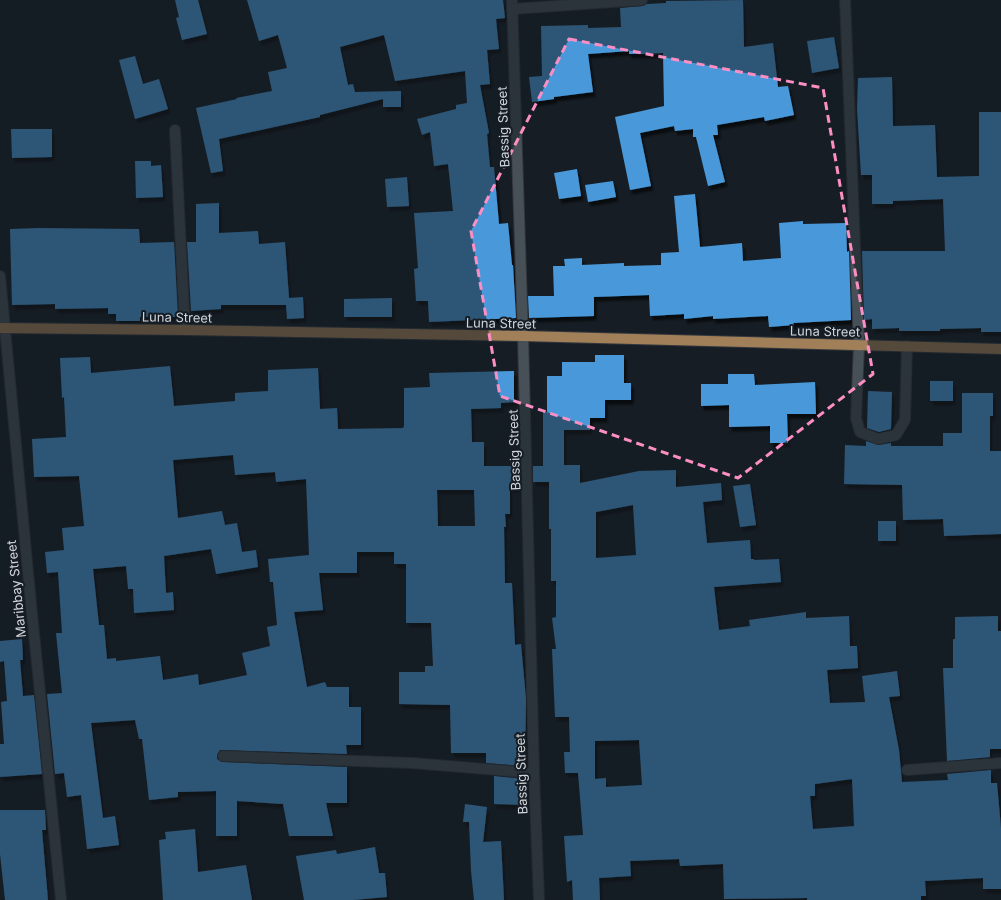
<svg xmlns="http://www.w3.org/2000/svg" width="1001" height="900" font-family="Inter,sans-serif">
<style>
.building{fill:#4999da;fill-rule:evenodd;filter:url(#shadow)}
.lines{fill:none;stroke-linecap:round;stroke-linejoin:round}
.minor-casing{stroke:#34383e;stroke-width:12}
.major-casing{stroke:#34383e;stroke-width:12}
.minor{stroke:#475057;stroke-width:10}
.major{stroke:#a17f58;stroke-width:10}
.marked{fill:none;stroke:#fb8fc4;stroke-width:3;stroke-dasharray:8 5;stroke-linejoin:round}
.labels{text-anchor:middle;dominant-baseline:central;stroke-width:4;stroke-linejoin:round;paint-order:stroke}
.street-label{font-size:13px;fill:#d0d5da;stroke:#161d24}
</style>
<defs>
<filter id="shadow"><feDropShadow dx="2.5" dy="4.5" stdDeviation="1" flood-color="#0009"/></filter>
</defs>
<rect width="100%" height="100%" fill="#161d24"/>
<!-- building -->
<g class="building">
<polygon points="175,0 198,0 207,34 182,40 176,18 179,17"/>
<polygon points="247,0 503,0 505,18 496,19 499,49 487,50 490,84 480,85 489,133 487,134 490,167 494,167 499,224 508,223 512,265 513,265 516,318 429,322 428,301 416,301 414,269 418,268 414,213 453,211 448,164 434,166 430,132 422,135 417,119 456,109 456,105 467,103 465,71 395,81 384,35 340,47 348,85 353,84 355,92 401,91 401,107 383,107 383,99 320,115 320,117 219,139 223,171 211,173 196,108 237,99 236,98 272,91 268,72 287,68 278,35 259,41"/>
<polygon points="743,0 744,47 773,43 778,87 788,86 794,115 765,121 764,117 717,125 718,135 713,135 725,182 708,186 696,137 693,137 693,129 675,131 674,126 640,133 651,186 630,190 615,117 664,106 663,53 629,54 629,51 588,54 593,92 554,97 554,99 532,102 529,77 542,76 541,26 588,25 588,28 621,27 620,8 642,6 647,4 666,3 666,1"/>
<polygon points="834,37 839,68 812,73 807,41"/>
<polygon points="135,56 143,84 159,79 168,109 135,119 119,60"/>
<polygon points="892,77 893,126 935,125 937,177 979,176 979,112 1001,112 1001,332 981,332 981,328 940,329 940,331 899,331 899,328 872,329 872,319 864,320 862,251 945,251 943,199 893,201 893,204 872,204 872,175 861,175 857,109 858,78"/>
<polygon points="11,129 52,129 52,157 12,158"/>
<polygon points="135,161 151,161 151,166 161,165 163,197 136,198"/>
<polygon points="577,169 581,196 559,199 554,173"/>
<polygon points="407,177 409,206 387,207 385,179"/>
<polygon points="613,181 616,197 588,202 585,185"/>
<polygon points="695,194 700,247 742,243 743,261 781,258 779,223 803,221 803,224 846,223 847,252 849,251 851,320 793,323 794,325 769,327 768,316 713,319 713,316 684,319 684,314 650,316 649,295 594,297 594,316 529,318 528,296 554,296 553,266 565,266 564,259 582,258 582,265 624,263 624,266 661,265 661,253 679,252 674,196"/>
<polygon points="219,203 219,233 258,231 259,244 285,242 289,298 303,297 304,318 287,319 286,305 221,305 221,309 191,311 187,242 196,242 196,204"/>
<polygon points="38,228 139,229 140,243 174,242 178,317 140,317 140,321 116,321 116,314 108,314 108,308 55,309 55,304 12,305 10,229"/>
<polygon points="392,298 392,317 344,317 344,299"/>
<path d="M595,355H624V383H631V400H605V418H590V430H564V465H580V483L639,471L676,470V487L721,483L722,500L703,502L707,543L750,540L751,559H754V560L779,559L781,582L714,587L719,630L750,626L749,620L806,612V618L849,616L850,646H857L858,668L827,670L830,703L865,702L862,676L897,671L900,696L889,697L899,750L902,782L948,780L947,774L991,770V783H997L1001,828V889H983V878L925,881L926,896H921V900H807V898L724,899L723,864L680,866L679,859L630,861L631,876L599,878L600,900H573L572,880L567,882L564,836L583,835L578,773H565L564,752H570L569,717H555L552,649H556L552,618L556,617V581H551V529H549V482H533V466H543V412H547V376H562V362H595ZM633,505L636,555L596,558V512ZM639,740L642,785L606,787V778L595,779V741ZM852,779L854,826L813,829L810,796H815V784Z"/>
<path d="M90,357L91,373L170,366L174,406L235,401V393L268,391V370L318,368L320,409L337,408L338,429L403,428L404,426V388L430,387L429,373L514,371V402L501,403V408L471,409L472,442H484V466H520V482H517V488H510V514H505L506,527H504L505,583H512L515,645L521,644L526,699L525,766L486,763V753H451L450,705L399,704V672H425V666H433L431,623H406V564H394V552H357V573H319L323,610L294,612L307,687L325,682L327,687H349V707H361V745H346L347,754L223,750H220L217,755V759L223,762L347,767V803H326L333,836H289L283,804L237,801V836H216V791L178,792V797L149,800L142,739H139L135,720L91,723L103,818L115,816L119,845L87,849L81,795L67,797L64,773L55,774L47,694L62,693L56,633H62L58,572L47,573L45,552L64,550L62,528L84,526L79,476L34,477L32,439L66,437L64,397L62,398L60,358ZM233,455L235,475L275,472L276,482L306,479L309,555L268,559L270,582H273L277,625L267,627L270,646L242,653L247,675L199,685L198,674L163,680L160,656L116,661V658L107,659L104,625H99L93,569L126,566L128,589H133L134,613L174,610L173,592L166,593L164,556L211,549L216,574L258,567L256,550L242,552L237,523L225,525L222,511L178,518L173,460ZM437,490H474L475,526H438Z"/>
<polygon points="728,374 754,374 755,385 815,382 816,414 787,414 788,443 770,443 770,426 729,427 729,405 701,406 701,384 728,384"/>
<rect x="930" y="381" width="23" height="20"/>
<polygon points="868,391 892,392 891,429 879,432 867,428"/>
<polygon points="962,393 993,393 993,416 990,416 990,451 1001,451 1001,534 944,536 943,519 903,520 902,485 844,484 845,445 866,446 866,441 879,445 891,443 891,446 943,446 943,433 962,433"/>
<polygon points="750,484 756,525 740,527 733,486"/>
<rect x="878" y="521" width="18" height="20"/>
<polygon points="998,616 998,631 1001,631 1001,749 990,749 990,757 947,761 943,668 953,668 953,639 955,639 955,617"/>
<polygon points="22,639 23,660 20,660 23,696 34,695 42,774 0,777 0,744 4,744 1,702 7,701 4,661 0,662 0,641"/>
<polygon points="494,776 526,779 526,805 494,804"/>
<polygon points="465,804 487,807 483,842 501,841 504,900 474,900 471,871 469,822 463,822"/>
<polygon points="0,810 45,810 46,830 42,830 48,900 5,900 0,854"/>
<polygon points="195,829 198,872 246,865 252,900 163,900 159,840 166,839 165,832"/>
<polygon points="375,847 379,873 385,873 387,897 353,900 304,900 296,856 336,850 337,854"/>
</g>
<g class="lines">
<!-- minor casing -->
<g class="minor-casing">
<g id="minor">
<polyline points="512,0 523,336 534,773 539,900"/>
<polyline points="845,0 859,345 856,418 860,432 878,439 896,435 905,420 907,346"/>
<polyline points="512,9 642,0"/>
<polyline points="175,130 185,330"/>
<polyline points="0,276 31,604 61,900"/>
<polyline points="223,756 412,763 534,773"/>
<polyline points="907,770 1001,763"/>
</g>
</g>
<!-- major casing -->
<g class="major-casing">
<polyline id="major" points="0,328 185,330 523,336 1001,349"/>
</g>
<!-- minor -->
<use href="#minor" class="minor"/>
<!-- major -->
<use href="#major" class="major"/>
</g>
<!-- marked area -->
<path d="M0 0H1001V900H0ZM569,39L823,88L873,374L738,478L500,396L471,231Z" fill="#161d24" fill-opacity=".55" fill-rule="evenodd"/>
<path class="marked" d="M569,39L823,88L873,374L738,478L500,396L471,231Z"/>
<g class="labels">
<!-- street labels -->
<g class="street-label">
<text transform="translate(503 127) rotate(-92)">Bassig Street</text>
<text transform="translate(177 317) rotate(1)">Luna Street</text>
<text transform="translate(501 323) rotate(1)">Luna Street</text>
<text transform="translate(825 331) rotate(1)">Luna Street</text>
<text transform="translate(514 450) rotate(-92)">Bassig Street</text>
<text transform="translate(16 589) rotate(-96)">Maribbay Street</text>
<text transform="translate(521 774) rotate(-92)">Bassig Street</text>
</g>
</g>
</svg>
